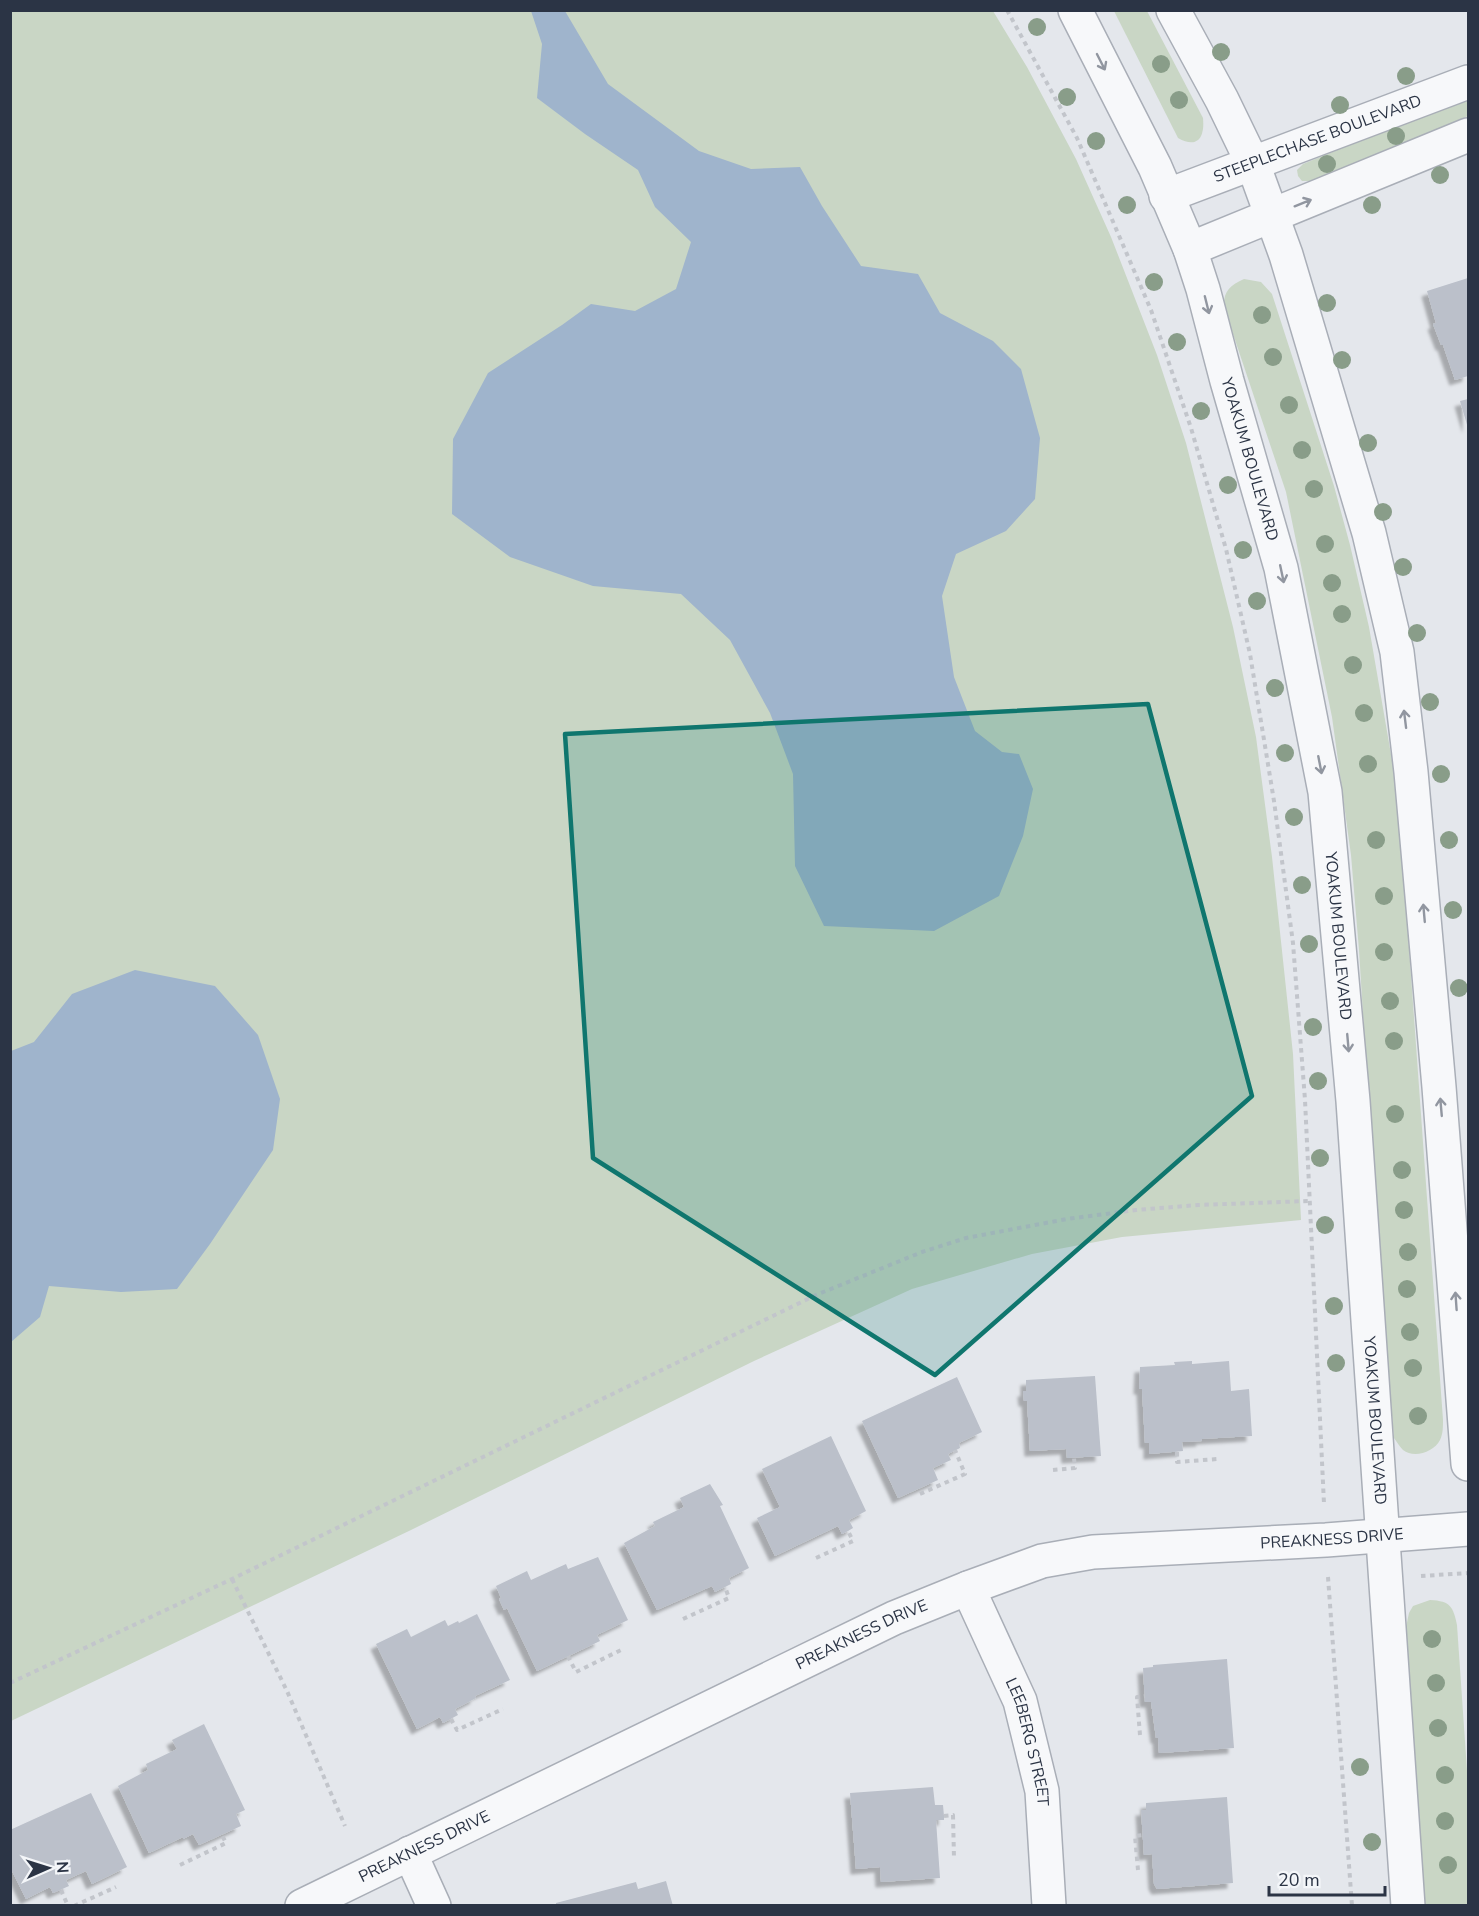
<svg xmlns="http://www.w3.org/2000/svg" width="1479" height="1916" font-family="'Nunito Sans',sans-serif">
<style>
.green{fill:#c9d6c5}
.water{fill:#9fb4cc}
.building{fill:#bbc0ca;filter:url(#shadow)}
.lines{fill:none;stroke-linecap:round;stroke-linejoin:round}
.minor-casing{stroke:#a9aeb7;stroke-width:36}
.path{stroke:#c2c5cb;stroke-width:4;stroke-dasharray:4.5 4.5;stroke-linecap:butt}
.minor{stroke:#f7f8fa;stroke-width:33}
.tree{fill:#899d89}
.oneway{stroke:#9196a0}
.marked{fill:#0f766e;fill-opacity:0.2;stroke:#0f766e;stroke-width:4.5;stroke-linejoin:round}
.labels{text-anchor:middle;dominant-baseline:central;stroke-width:5;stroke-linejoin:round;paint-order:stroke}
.street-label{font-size:16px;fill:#2b3445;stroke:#f4f6f9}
</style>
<defs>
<filter id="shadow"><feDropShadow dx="-5.5" dy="5.5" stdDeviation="1.5" flood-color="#0004"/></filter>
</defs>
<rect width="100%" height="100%" fill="#e4e7ec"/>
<!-- green -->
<g class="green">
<polygon points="11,11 993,11 1027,67 1076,159 1111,237 1157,355 1186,443 1233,627 1256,737 1272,857 1293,1054 1301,1220 1122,1237 1032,1254 912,1289 754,1361 411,1530 11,1721"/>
<path d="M1114,11H1147L1203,118C1205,138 1197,149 1178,138Z"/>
<polygon points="1468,97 1468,116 1314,181 1302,181 1298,176 1297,170 1303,164"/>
<path d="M1244,279L1261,282L1272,294L1334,486L1350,545L1369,627L1398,795L1443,1420C1443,1427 1443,1434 1440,1440C1434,1452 1414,1459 1403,1450C1400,1447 1397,1442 1394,1438L1378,1254L1359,950L1351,855L1332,717L1286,492L1224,307C1223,292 1230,285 1244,279Z"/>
<path d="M1430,1600C1451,1601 1453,1607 1457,1625L1468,1785V1905H1425L1406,1627L1409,1613L1413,1606Z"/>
</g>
<!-- water -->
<g class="water">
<polygon points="531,11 565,11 608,84 699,151 751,169 800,167 822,206 861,266 918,274 940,313 993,341 1021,369 1040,438 1035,499 1006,531 956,554 942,596 954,677 975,731 1002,752 1019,754 1033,789 1023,836 999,896 934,931 824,926 795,866 793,774 770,713 730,640 681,594 593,586 510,557 452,514 453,439 488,373 562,325 591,304 635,311 676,289 691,242 655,207 638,170 585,134 537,98 542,44"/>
<polygon points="135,970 215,986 258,1035 280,1099 273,1150 210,1244 177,1289 121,1292 49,1286 40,1317 11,1342 11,1051 34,1042 72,994"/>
</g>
<!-- building -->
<g class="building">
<polygon points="1468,278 1468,376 1455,380 1443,345 1441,345 1433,324 1436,323 1427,291"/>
<polygon points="1468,399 1468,428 1460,401"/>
<polygon points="1192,1361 1192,1364 1229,1361 1231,1391 1249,1389 1252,1436 1201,1439 1202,1441 1182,1442 1183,1451 1149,1454 1149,1443 1145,1443 1142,1389 1139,1389 1140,1367 1175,1365 1174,1362"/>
<polygon points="1095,1376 1101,1456 1067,1458 1066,1449 1030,1451 1027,1401 1024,1401 1023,1391 1026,1391 1026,1380"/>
<polygon points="957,1377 982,1432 959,1443 960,1448 948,1454 951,1460 933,1468 938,1480 898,1498 862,1421"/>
<polygon points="831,1436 866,1511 849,1520 853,1528 848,1531 842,1534 838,1526 775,1556 757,1518 780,1507 762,1469"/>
<polygon points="710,1484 723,1505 720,1506 749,1568 729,1578 731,1584 715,1592 712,1586 657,1610 624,1543 655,1526 653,1522 684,1507 680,1498"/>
<polygon points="598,1557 628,1620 597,1635 600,1641 537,1671 507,1608 504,1610 499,1599 501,1598 496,1586 527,1571 531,1580 566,1564 568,1569"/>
<polygon points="477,1614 510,1680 475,1696 476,1698 455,1709 458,1715 443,1723 440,1717 417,1729 376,1644 407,1629 411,1637 445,1620 448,1626 458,1621 459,1623"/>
<polygon points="1227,1659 1234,1748 1159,1753 1158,1738 1156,1738 1151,1702 1145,1702 1143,1668 1153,1667 1153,1665"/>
<polygon points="204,1724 245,1810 236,1814 241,1826 199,1845 193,1834 183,1839 183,1837 149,1853 118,1786 148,1770 146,1764 177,1749 172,1740"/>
<polygon points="933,1787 935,1805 943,1805 944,1816 944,1820 936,1820 940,1878 881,1882 880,1867 856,1869 850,1793"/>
<polygon points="91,1793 127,1867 92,1884 86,1871 66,1880 69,1886 53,1893 50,1887 26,1899 10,1867 10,1830"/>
<polygon points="1227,1797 1233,1883 1157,1889 1154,1884 1152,1854 1144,1855 1141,1810 1146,1810 1146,1803"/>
<polygon points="666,1881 673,1906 556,1906 556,1903 636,1882 638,1889"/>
</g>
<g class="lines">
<!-- minor casing -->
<g class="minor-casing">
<g id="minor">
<path id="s1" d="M1075,10L1155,167L1190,249L1203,289L1227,381L1281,568L1325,792L1353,1101L1408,1906"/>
<polyline points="1173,10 1222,100 1253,164 1286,255 1369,533 1397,652 1411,772 1439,1087 1468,1464"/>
<path id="s2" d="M1166,196L1468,82"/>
<polyline points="1190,249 1468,135"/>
<path id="s3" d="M968,1588L1020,1701L1042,1791L1049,1906"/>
<polyline points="410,1853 434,1906"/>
<path id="s4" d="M302,1906L894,1618L968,1588L1042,1561L1093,1552L1326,1540L1468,1529"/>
</g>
</g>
<!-- path -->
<g class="path">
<polyline points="1007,10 1077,138 1151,310 1191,428 1226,549 1250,654 1274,801 1293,943 1305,1100 1324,1504"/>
<polyline points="1177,1452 1177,1462 1217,1459"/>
<polyline points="1053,1470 1075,1468 1074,1458"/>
<polyline points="920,1494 965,1474 955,1450"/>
<polyline points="816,1558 853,1541 848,1531"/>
<polyline points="1421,1576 1468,1573"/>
<polyline points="1328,1577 1352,1906"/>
<polyline points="232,1579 287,1691 345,1826"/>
<polyline points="683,1619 729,1598 725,1587"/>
<polyline points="568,1656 576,1672 621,1650"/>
<polyline points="10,1683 232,1579 816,1295 922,1252 966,1238 1067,1219 1136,1210 1198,1205 1309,1201"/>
<polyline points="451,1719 457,1730 503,1709"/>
<polyline points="1140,1735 1137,1697 1145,1696"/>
<polyline points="944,1816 953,1815 954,1858"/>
<polyline points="180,1865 226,1843 222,1835"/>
<polyline points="1138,1870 1135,1836 1143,1835"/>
<polyline points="61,1890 68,1906"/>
<polyline points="74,1906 116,1887"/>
</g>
<!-- minor -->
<use href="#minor" class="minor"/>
</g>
<!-- trees -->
<g class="tree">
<circle cx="1037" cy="27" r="9"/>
<circle cx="1221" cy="52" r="9"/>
<circle cx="1161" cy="64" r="9"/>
<circle cx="1406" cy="76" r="9"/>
<circle cx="1067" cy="97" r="9"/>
<circle cx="1179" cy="100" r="9"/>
<circle cx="1340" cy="105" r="9"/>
<circle cx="1396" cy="136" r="9"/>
<circle cx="1096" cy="141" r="9"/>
<circle cx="1327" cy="164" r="9"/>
<circle cx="1440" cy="175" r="9"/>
<circle cx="1127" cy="205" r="9"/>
<circle cx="1372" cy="205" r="9"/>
<circle cx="1154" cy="282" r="9"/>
<circle cx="1327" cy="303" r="9"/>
<circle cx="1262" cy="315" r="9"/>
<circle cx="1177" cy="342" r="9"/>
<circle cx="1273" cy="357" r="9"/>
<circle cx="1342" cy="360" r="9"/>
<circle cx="1289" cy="405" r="9"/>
<circle cx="1201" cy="411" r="9"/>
<circle cx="1368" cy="443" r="9"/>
<circle cx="1302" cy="450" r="9"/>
<circle cx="1228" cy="485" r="9"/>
<circle cx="1314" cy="489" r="9"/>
<circle cx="1383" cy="512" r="9"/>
<circle cx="1325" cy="544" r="9"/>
<circle cx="1243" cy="550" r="9"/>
<circle cx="1403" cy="567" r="9"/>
<circle cx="1332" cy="583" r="9"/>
<circle cx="1257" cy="601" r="9"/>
<circle cx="1342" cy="614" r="9"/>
<circle cx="1417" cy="633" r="9"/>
<circle cx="1353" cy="665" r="9"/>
<circle cx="1275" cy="688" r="9"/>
<circle cx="1430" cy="702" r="9"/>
<circle cx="1364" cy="713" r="9"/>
<circle cx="1285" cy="753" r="9"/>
<circle cx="1368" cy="764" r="9"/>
<circle cx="1441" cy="774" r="9"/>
<circle cx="1294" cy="817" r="9"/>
<circle cx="1376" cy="840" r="9"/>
<circle cx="1449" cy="840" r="9"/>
<circle cx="1302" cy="885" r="9"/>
<circle cx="1384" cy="896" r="9"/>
<circle cx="1453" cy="910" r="9"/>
<circle cx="1309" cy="944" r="9"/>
<circle cx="1384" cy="952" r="9"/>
<circle cx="1459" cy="988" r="9"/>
<circle cx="1390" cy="1001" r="9"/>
<circle cx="1313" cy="1027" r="9"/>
<circle cx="1394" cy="1041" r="9"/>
<circle cx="1318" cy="1081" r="9"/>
<circle cx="1395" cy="1114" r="9"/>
<circle cx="1320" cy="1158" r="9"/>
<circle cx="1402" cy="1170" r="9"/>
<circle cx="1404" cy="1210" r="9"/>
<circle cx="1325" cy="1225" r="9"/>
<circle cx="1408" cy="1252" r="9"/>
<circle cx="1407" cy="1289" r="9"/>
<circle cx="1334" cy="1306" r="9"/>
<circle cx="1410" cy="1332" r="9"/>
<circle cx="1336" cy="1363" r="9"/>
<circle cx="1413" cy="1368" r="9"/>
<circle cx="1418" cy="1416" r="9"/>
<circle cx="1432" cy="1639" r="9"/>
<circle cx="1436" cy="1683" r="9"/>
<circle cx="1438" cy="1728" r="9"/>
<circle cx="1360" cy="1767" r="9"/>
<circle cx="1445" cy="1775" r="9"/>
<circle cx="1445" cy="1821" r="9"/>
<circle cx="1372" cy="1842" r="9"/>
<circle cx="1448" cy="1865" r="9"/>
</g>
<!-- one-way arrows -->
<defs><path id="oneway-shaft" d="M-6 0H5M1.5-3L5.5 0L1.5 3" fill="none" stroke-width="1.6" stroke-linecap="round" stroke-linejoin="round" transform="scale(1.5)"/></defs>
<g class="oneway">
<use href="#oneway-shaft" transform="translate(1101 62) rotate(63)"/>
<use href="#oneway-shaft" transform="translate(1303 203) rotate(-22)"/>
<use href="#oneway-shaft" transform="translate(1207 305) rotate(76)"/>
<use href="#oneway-shaft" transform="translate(1282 574) rotate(78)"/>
<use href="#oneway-shaft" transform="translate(1405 719) rotate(-97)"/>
<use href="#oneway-shaft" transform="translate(1320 765) rotate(79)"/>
<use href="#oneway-shaft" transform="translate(1424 913) rotate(-95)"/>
<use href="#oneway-shaft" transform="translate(1348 1043) rotate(85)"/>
<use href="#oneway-shaft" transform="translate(1441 1107) rotate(-95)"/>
<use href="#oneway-shaft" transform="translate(1456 1301) rotate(-94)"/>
</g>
<!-- marked area -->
<path class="marked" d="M1148,704L1252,1096L935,1375L593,1158L565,734Z"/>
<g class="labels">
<!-- street labels -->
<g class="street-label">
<text stroke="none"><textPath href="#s2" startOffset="162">STEEPLECHASE BOULEVARD</textPath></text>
<text stroke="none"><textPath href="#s1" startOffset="484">YOAKUM BOULEVARD</textPath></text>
<text stroke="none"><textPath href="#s1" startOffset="970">YOAKUM BOULEVARD</textPath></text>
<text stroke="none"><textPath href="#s1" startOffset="1456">YOAKUM BOULEVARD</textPath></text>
<text stroke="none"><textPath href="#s4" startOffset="1108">PREAKNESS DRIVE</textPath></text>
<text stroke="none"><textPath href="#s4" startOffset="622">PREAKNESS DRIVE</textPath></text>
<text stroke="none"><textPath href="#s3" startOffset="166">LEEBERG STREET</textPath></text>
<text stroke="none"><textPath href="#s4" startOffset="136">PREAKNESS DRIVE</textPath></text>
</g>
</g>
<!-- border -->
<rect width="1479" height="1916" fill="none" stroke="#2b3445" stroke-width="24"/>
<!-- north arrow -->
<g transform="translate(48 1868) rotate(87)" stroke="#f4f6f9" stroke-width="4.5" paint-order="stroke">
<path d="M0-4.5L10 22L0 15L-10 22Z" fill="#2b3445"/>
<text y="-9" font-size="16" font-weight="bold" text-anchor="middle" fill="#2b3445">N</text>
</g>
<!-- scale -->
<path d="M1269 1886v9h116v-9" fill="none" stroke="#2b3445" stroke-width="3"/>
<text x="1278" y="1886" font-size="18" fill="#2b3445" stroke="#f4f6f9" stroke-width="4.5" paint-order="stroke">20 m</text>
</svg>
